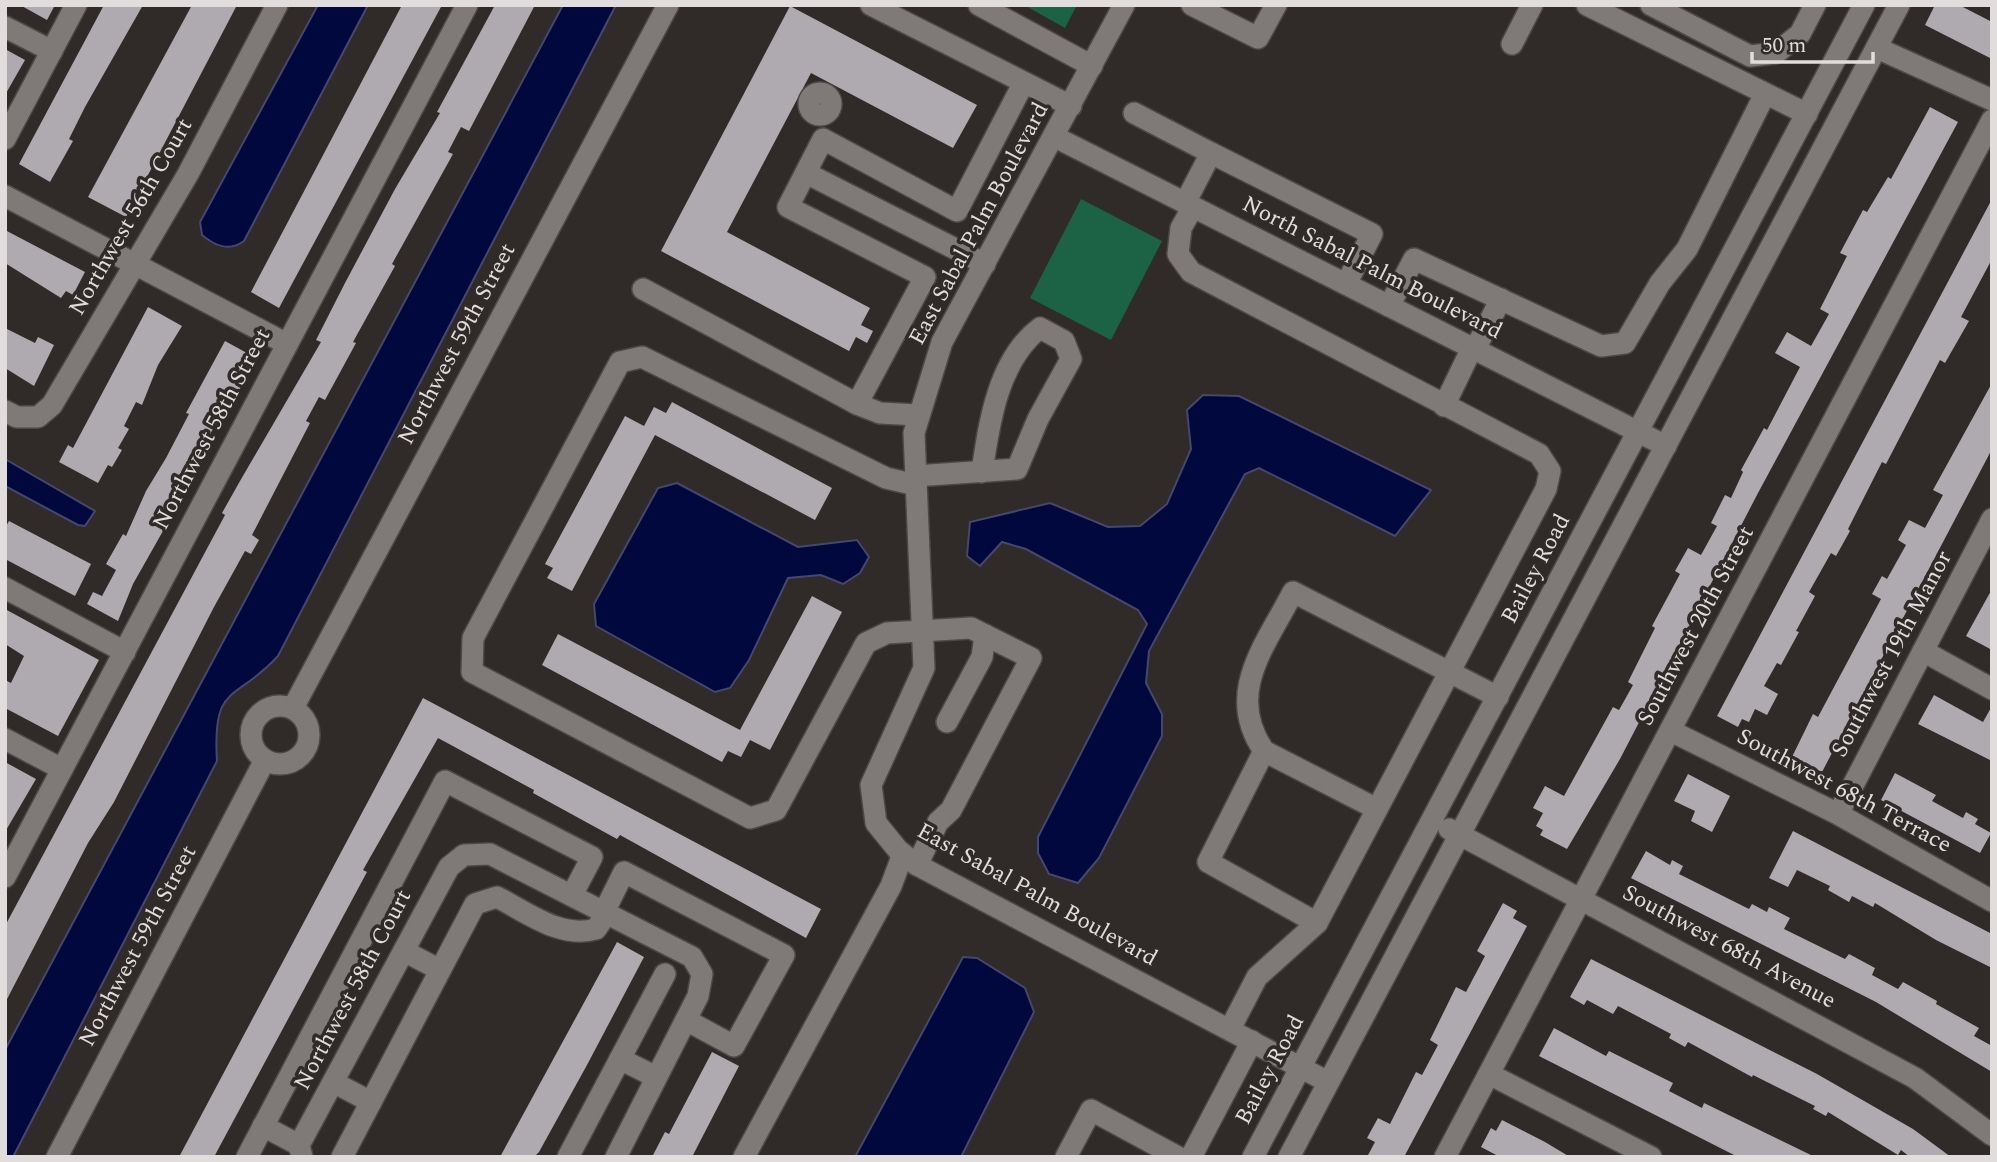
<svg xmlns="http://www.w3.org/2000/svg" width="1997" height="1162" font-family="Spectral,serif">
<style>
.green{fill:#1c6245}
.water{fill:#00083d;stroke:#44486d;stroke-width:2}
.building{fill:#afaaaf}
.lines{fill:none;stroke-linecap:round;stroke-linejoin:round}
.minor-casing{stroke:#4c4846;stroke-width:24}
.minor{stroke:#7f7977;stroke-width:21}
.labels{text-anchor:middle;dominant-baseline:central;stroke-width:7;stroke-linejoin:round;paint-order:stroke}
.street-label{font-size:23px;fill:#e1dddc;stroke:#302a28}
</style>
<rect width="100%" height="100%" fill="#302a28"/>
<!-- green -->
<g class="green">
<polygon points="1024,5 1077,5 1065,28"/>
<polygon points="1081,199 1162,241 1111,340 1030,298"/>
</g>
<!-- water -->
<g class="water">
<path d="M318,5H368L244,241C229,252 215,246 202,235L200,222Z"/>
<path d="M563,5H616L278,656C235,703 212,682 217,761L13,1157H5V1050Z"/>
<polygon points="1203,395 1239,396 1431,490 1395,536 1259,468 1245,474 1149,651 1146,683 1162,714 1162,736 1099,858 1078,883 1049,874 1038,853 1038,837 1147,624 1138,610 1026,549 1002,542 980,566 967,556 970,522 1050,503 1108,527 1140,526 1167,504 1191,449 1187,410"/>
<polygon points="5,459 95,511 85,526 78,525 5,486"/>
<polygon points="677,483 798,547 857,540 869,557 860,573 843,584 821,575 788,578 749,660 730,688 715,692 596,626 594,604 658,488"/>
<polygon points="963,957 977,958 1025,988 1034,1012 961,1157 855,1157"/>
</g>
<!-- building -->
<g class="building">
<polygon points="20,5 55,5 47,20"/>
<polygon points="104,5 143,5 85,107 69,139 73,141 50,182 19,164"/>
<polygon points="192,5 237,5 126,217 88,197"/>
<polygon points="402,5 442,5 279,308 251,292"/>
<polygon points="495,5 535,5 469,131 461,127 448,152 453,154 392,264 395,266 353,342 356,343 325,400 319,397 306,421 310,423 252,535 259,540 251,554 245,551 214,607 114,802 88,843 5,1003 5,926 225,515 222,513 240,481 321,342 316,340 345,283 395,189 440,113 437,112"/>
<polygon points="1935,5 1959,5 1992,22 1992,59 1925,25"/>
<polygon points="790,6 977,105 953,148 811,73 727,232 870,308 861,325 873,331 867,343 856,337 849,351 661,251"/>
<polygon points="5,49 25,60 5,95"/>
<polygon points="1930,107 1958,122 1758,493 1620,759 1567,849 1540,835 1543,830 1536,826 1543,813 1533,808 1545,786 1564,796 1613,707 1619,710 1633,685 1628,682 1655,628 1652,626 1680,574 1675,571 1688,548 1701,555 1717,526 1711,523 1725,495 1731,498 1743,472 1741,470 1764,428 1767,430 1800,367 1775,353 1787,332 1811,346 1829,314 1820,309 1847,256 1840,253 1863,210 1867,212 1888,177 1891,179"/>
<polygon points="1992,199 1992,259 1961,317 1969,321 1945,363 1940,360 1886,464 1882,462 1848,529 1850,531 1836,556 1831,553 1809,592 1815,596 1796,631 1799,632 1781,665 1777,663 1764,686 1778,694 1767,715 1755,709 1749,722 1742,719 1738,727 1717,716"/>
<polygon points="5,230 85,272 73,295 66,291 61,298 5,263"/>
<polygon points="148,307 182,326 158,365 142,405 136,402 124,426 129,429 118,448 122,450 112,467 108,465 98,483 59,462 68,445 73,448"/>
<polygon points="5,328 35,343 38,337 54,345 34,386 5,368"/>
<polygon points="225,341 256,358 228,412 224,409 209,436 215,439 133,584 118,621 87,604 93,592 102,596 116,570 106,564 123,534 126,536 146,491 166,458 189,414 186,413"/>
<polygon points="1992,383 1992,449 1822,772 1792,757 1813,714 1818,717 1881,599 1872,594 1882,576 1887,579 1906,545 1898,540 1909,520 1925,528 1943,495 1933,490"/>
<polygon points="672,402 832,488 815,520 655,435 572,591 547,578 553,568 545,564 625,416 644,426 654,407 666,413"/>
<polygon points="9,521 91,564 75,596 5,559 5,528"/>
<polygon points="1992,589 1992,650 1966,636"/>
<polygon points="812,596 842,612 770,750 750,740 741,757 728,751 722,762 542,665 558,634 740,730"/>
<polygon points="5,609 99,660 58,736 5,708 5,680 11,683 24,656 5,644"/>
<polygon points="1934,695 1983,722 1992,706 1992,761 1918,724"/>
<polygon points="423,698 821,909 806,938 620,835 617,839 533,793 534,790 438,738 363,870 367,872 214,1157 179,1157"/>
<polygon points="5,762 36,779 5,832"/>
<polygon points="1895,773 1936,795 1932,801 1963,818 1966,812 1978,819 1975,824 1991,833 1980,853 1881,800"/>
<polygon points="1688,774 1730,796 1712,832 1691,821 1695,811 1674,801"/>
<polygon points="1793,831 1992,934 1992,968 1936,940 1875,903 1873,907 1852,896 1849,902 1828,890 1830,886 1797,870 1788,887 1769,878"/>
<polygon points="1646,851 1670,865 1672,860 1683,866 1679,874 1749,909 1752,904 1767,912 1769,907 1790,918 1784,929 1845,959 1849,954 1875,968 1872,975 1898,989 1903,982 1937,1001 1936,1004 1979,1028 1974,1036 1992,1046 1992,1072 1876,1002 1631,878"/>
<polygon points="1503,903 1517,911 1513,918 1527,926 1420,1127 1404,1157 1367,1157 1375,1142 1367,1138 1378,1118 1390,1124 1416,1072 1422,1075 1438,1045 1430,1040 1456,987 1466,992 1485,956 1477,951"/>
<polygon points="617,942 644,957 587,1065 539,1152 534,1157 500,1157"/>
<polygon points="1591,959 1817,1074 1913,1129 1951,1157 1910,1157 1901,1150 1898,1155 1828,1112 1826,1116 1813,1109 1815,1106 1753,1075 1752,1077 1688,1042 1685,1047 1669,1038 1671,1034 1618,1006 1613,1014 1587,1000 1584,1005 1570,997"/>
<polygon points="1554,1028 1606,1056 1609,1051 1673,1083 1669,1091 1702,1108 1704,1103 1815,1157 1738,1157 1539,1056"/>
<polygon points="712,1052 739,1066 692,1157 652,1157 665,1132 669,1134"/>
<polygon points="1502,1120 1545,1142 1570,1157 1500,1157 1481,1147 1491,1128 1496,1131"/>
</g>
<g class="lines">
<!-- minor casing -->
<g class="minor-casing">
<g id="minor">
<polyline points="871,5 1071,106"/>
<polyline points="979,5 1092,66"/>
<polyline points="1124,5 942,342 914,433 924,668 871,785 876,823 898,850 917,865 1328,1082"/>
<polyline points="1192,5 1258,38 1276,5"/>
<polyline points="1587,5 1807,114"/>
<polyline points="1651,5 1750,56 1776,53 1800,34 1815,5"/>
<polyline points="5,27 52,51"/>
<polyline points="1512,44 1532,5"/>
<polyline points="1877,48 1992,100"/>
<circle cx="820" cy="104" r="11"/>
<polyline points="1134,113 1211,153 1185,203"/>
<polyline points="1055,137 1666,446"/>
<polyline points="5,139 76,5"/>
<polyline points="1211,153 1372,234 1346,284"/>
<polyline points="806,173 985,264"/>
<polyline points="5,196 287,344"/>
<polyline points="1193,207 1181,228 1178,254 1191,272 1539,454 1550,471 1546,489 1317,923 1257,977 1230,1029"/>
<polyline points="643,289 857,404 925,277 788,207 823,139 957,211 1023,84"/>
<polyline points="1389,306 1414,259 1601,346 1625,343 1660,283 1687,249 1765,94"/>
<polyline points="1475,349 1501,299"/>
<polyline points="857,404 880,413 918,415"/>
<polyline points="1444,406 1472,348"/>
<polyline points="5,411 17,417 38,417 52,405 188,174 277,5"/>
<path d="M915,476L1017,469L1038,419L1071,359L1064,341L1040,328C998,360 989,423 982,472"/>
<polyline points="916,485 886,478 642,357 620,362 473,638 472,672 750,818 776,810 866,643 887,633 971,628 1031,658 951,810 938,822 917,865"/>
<polyline points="5,588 125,652"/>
<polyline points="1923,651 1992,689"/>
<circle cx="280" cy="735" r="29"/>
<polyline points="293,708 668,5"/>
<polyline points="947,722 982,657 985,635"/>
<polyline points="1671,731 1838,814 1992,901"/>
<polyline points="5,739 62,769"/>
<path d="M1264,751C1224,693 1266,645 1293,592L1498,697"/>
<polyline points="1838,814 1992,519"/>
<polyline points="1449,829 1915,1078 1992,1135"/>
<polyline points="5,877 467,5"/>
<polyline points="604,912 624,872 784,955 734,1046 686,1020"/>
<polyline points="1317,923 1208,862 1264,751 1377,809"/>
<polyline points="404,951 440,970"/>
<polyline points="620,1059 665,974"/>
<polyline points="1489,1074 1651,1157"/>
<polyline points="333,1082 371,1102"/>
<polyline points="263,1126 299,1145"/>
<polyline points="57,1157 265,760"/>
<polyline points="247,1157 445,781 592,857 572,895"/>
<polyline points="302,1157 299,1145 449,867 464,855 490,854 692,957 702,974 698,996 616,1157"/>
<path d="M342,1157L475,904L497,897C528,913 561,939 596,929L607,913"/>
<polyline points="568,1157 620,1059 656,1077"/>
<polyline points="744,1157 891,886 903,854"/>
<polyline points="1066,1157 1091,1110 1178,1157"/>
<polyline points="1191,1157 1252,1041"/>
<polyline points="1253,1157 1864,5"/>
<polyline points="1289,1157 1899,5"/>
<polyline points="1445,1157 1992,120"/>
</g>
</g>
<!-- minor -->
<use href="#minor" class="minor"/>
</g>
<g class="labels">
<!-- street labels -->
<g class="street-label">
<text transform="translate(131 217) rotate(-60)">Northwest 56th Court</text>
<text transform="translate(979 224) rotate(-62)">East Sabal Palm Boulevard</text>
<text transform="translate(1372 268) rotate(27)">North Sabal Palm Boulevard</text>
<text transform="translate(457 344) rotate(-62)">Northwest 59th Street</text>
<text transform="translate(212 429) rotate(-62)">Northwest 58th Street</text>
<text transform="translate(1536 569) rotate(-62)">Bailey Road</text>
<text transform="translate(1696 626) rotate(-62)">Southwest 20th Street</text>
<text transform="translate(1892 654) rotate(-62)">Southwest 19th Manor</text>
<text transform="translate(1844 791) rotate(28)">Southwest 68th Terrace</text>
<text transform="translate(1037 895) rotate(29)">East Sabal Palm Boulevard</text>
<text transform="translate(138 946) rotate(-62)">Northwest 59th Street</text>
<text transform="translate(1729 947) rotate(28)">Southwest 68th Avenue</text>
<text transform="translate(353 990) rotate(-62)">Northwest 58th Court</text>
<text transform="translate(1270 1070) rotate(-62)">Bailey Road</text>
</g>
</g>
<!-- border -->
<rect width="1997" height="1162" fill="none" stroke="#e1dddc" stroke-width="14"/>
<!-- scale -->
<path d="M1752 52v10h121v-10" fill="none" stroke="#e1dddc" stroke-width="3.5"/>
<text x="1762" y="52" font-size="21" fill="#e1dddc" stroke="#302a28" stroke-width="5" paint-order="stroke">50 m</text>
</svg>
